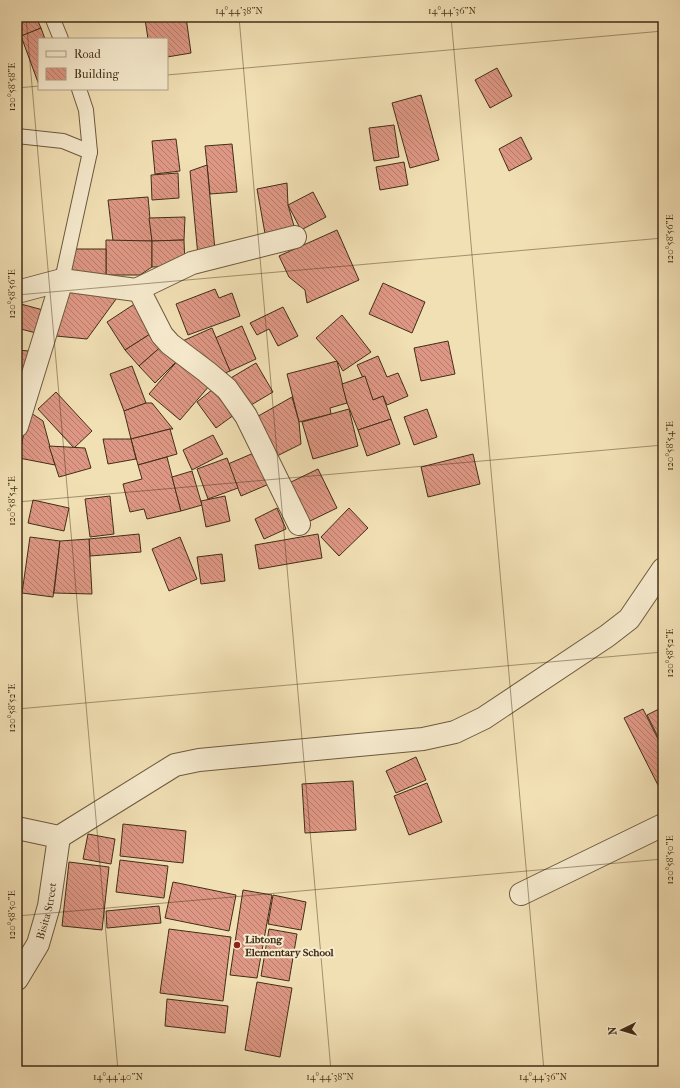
<svg xmlns="http://www.w3.org/2000/svg" width="680" height="1088" font-family="'IM FELL French Canon',serif">
<style>
.building{fill:url(#building-back-hatch);stroke:#412e17}
.lines{fill:none;stroke-linecap:round;stroke-linejoin:round}
.service-casing{stroke:#6d5a3e;stroke-width:16}
.minor-casing{stroke:#6d5a3e;stroke-width:24}
.service{stroke:#f7ebcf;stroke-width:14}
.minor{stroke:#f7ebcf;stroke-width:22}
.ticks{fill:none;stroke:#412e17;stroke-width:1;stroke-opacity:0.45}
.poi-dot{fill:#8f2418;stroke:#f7ebcf;stroke-width:1.5}
.labels{text-anchor:middle;dominant-baseline:central;stroke-width:4;stroke-linejoin:round;paint-order:stroke}
.street-label{font-size:11px;fill:#412e17;stroke:#f7ebcf}
.poi-label{font-size:11px;font-weight:bold;fill:#412e17;stroke:#f7ebcf;text-anchor:start}
.neatline{fill:none;stroke:#412e17;stroke-width:1.5}
.ticks-label{font-size:10px;text-anchor:middle;fill:#412e17}
</style>
<defs>
<pattern id="building-back-hatch" width="6" height="6" patternUnits="userSpaceOnUse"><rect width="6" height="6" fill="#de9784"/><path d="M-1 5l2 2M0 0l6 6M5-1l2 2" fill="none" stroke="#b67c6b"/></pattern>
</defs>
<rect width="100%" height="100%" fill="#f2e0b5"/>
<filter id="stains"><feTurbulence type="fractalNoise" baseFrequency=".005" numOctaves="4"/><feColorMatrix values="0 0 0 0 .2 0 0 0 0 .09 0 0 0 0 .02 0 0 0 .5 -.17"/></filter>
<radialGradient id="worn" r=".72"><stop offset=".6" stop-color="#630" stop-opacity="0"/><stop offset="1" stop-color="#630" stop-opacity=".3"/></radialGradient>
<!-- building -->
<g class="building">
<polygon points="17,17 36,17 41,28 17,38"/>
<polygon points="153,17 186,17 191,53 167,57 167,39 148,39 145,19"/>
<polygon points="41,28 45,39 39,39 39,85 21,36"/>
<polygon points="497,68 512,96 490,108 475,80"/>
<polygon points="421,95 439,160 410,168 392,103"/>
<polygon points="394,125 399,157 374,161 369,128"/>
<polygon points="521,137 532,159 509,171 499,149"/>
<polygon points="176,139 180,171 155,174 152,141"/>
<polygon points="232,144 237,192 210,194 205,146"/>
<polygon points="404,162 408,185 380,190 376,167"/>
<polygon points="207,165 215,250 198,256 190,171"/>
<polygon points="178,173 179,198 152,200 151,175"/>
<polygon points="287,183 288,205 296,233 266,239 257,189"/>
<polygon points="313,192 326,217 301,230 288,205"/>
<polygon points="148,197 152,241 113,241 108,200"/>
<polygon points="185,217 184,240 152,241 149,218"/>
<polygon points="337,230 359,280 307,303 305,290 289,277 279,256"/>
<polygon points="106,240 152,241 152,267 140,275 106,275"/>
<polygon points="184,240 185,266 152,267 152,241"/>
<polygon points="71,249 106,249 106,275 71,274"/>
<polygon points="383,283 425,302 412,333 369,314"/>
<polygon points="215,289 219,298 232,293 240,316 188,335 176,304"/>
<polygon points="59,290 119,295 87,339 56,336"/>
<polygon points="139,301 158,329 125,350 107,322"/>
<polygon points="17,303 43,310 36,333 17,328"/>
<polygon points="283,307 298,336 278,346 269,329 257,335 250,323"/>
<polygon points="342,315 371,352 343,371 337,361 316,338"/>
<polygon points="242,326 256,359 230,371 215,338"/>
<polygon points="212,328 230,371 218,376 178,343"/>
<polygon points="158,329 164,344 139,366 125,350"/>
<polygon points="448,341 455,374 421,381 414,348"/>
<polygon points="164,344 179,359 155,383 139,366"/>
<polygon points="17,350 29,351 24,375 17,374"/>
<polygon points="378,356 387,377 398,373 408,396 387,405 383,396 373,400 357,365"/>
<polygon points="179,359 210,385 180,420 149,394"/>
<polygon points="337,361 347,403 330,408 331,414 299,422 287,374"/>
<polygon points="256,363 273,392 246,408 229,379"/>
<polygon points="132,366 146,403 124,411 110,374"/>
<polygon points="365,376 373,400 383,396 391,419 358,430 347,403 342,384"/>
<polygon points="218,385 238,412 216,428 197,402"/>
<polygon points="56,392 92,431 74,448 38,409"/>
<polygon points="292,397 299,422 301,444 273,458 253,419"/>
<polygon points="146,403 152,403 173,429 170,429 131,439 124,411"/>
<polygon points="349,409 358,446 313,459 302,422"/>
<polygon points="427,409 437,437 414,445 404,417"/>
<polygon points="28,411 43,421 55,465 19,458"/>
<polygon points="391,419 400,444 367,456 358,430"/>
<polygon points="170,429 177,454 138,465 131,439"/>
<polygon points="213,435 223,454 192,470 183,450"/>
<polygon points="103,439 131,439 136,459 108,464"/>
<polygon points="49,446 85,448 91,468 59,477"/>
<polygon points="256,452 269,484 241,496 228,464"/>
<polygon points="473,454 480,484 428,497 421,467"/>
<polygon points="167,457 181,511 147,519 144,509 130,512 123,484 142,479 138,465"/>
<polygon points="227,458 238,488 208,499 197,469"/>
<polygon points="318,469 337,508 308,522 289,483"/>
<polygon points="192,471 202,505 181,511 172,477"/>
<polygon points="110,496 114,534 90,537 85,499"/>
<polygon points="225,496 230,521 206,527 201,501"/>
<polygon points="33,500 69,508 64,531 28,523"/>
<polygon points="277,508 286,529 264,539 255,519"/>
<polygon points="349,508 368,528 339,556 321,537"/>
<polygon points="139,534 141,552 90,556 89,539"/>
<polygon points="318,534 322,558 259,569 255,545"/>
<polygon points="30,537 60,541 53,597 22,593"/>
<polygon points="180,537 197,579 169,591 152,549"/>
<polygon points="89,539 92,594 54,593 60,541"/>
<polygon points="222,554 225,581 201,584 197,557"/>
<polygon points="663,707 663,747 647,715"/>
<polygon points="643,709 663,749 663,795 624,718"/>
<polygon points="416,757 426,780 396,793 386,771"/>
<polygon points="353,781 356,830 305,833 302,784"/>
<polygon points="427,783 442,822 409,835 394,796"/>
<polygon points="123,824 186,831 183,863 120,856"/>
<polygon points="88,834 115,839 111,864 83,859"/>
<polygon points="120,860 168,866 164,898 116,892"/>
<polygon points="69,862 109,867 102,930 62,926"/>
<polygon points="173,882 236,895 229,931 165,918"/>
<polygon points="243,890 272,895 257,978 230,975"/>
<polygon points="273,895 306,902 301,930 268,924"/>
<polygon points="159,906 161,923 107,928 106,911"/>
<polygon points="169,929 231,937 223,1001 160,993"/>
<polygon points="269,929 297,934 289,981 261,976"/>
<polygon points="257,982 292,988 280,1057 245,1050"/>
<polygon points="167,999 228,1006 225,1033 165,1026"/>
</g>
<g class="lines">
<!-- service casing -->
<g class="service-casing">
<g id="service">
<polyline points="52,17 61,39"/>
<polyline points="17,136 63,141 90,152"/>
<polyline points="62,280 90,152 86,110 79,89"/>
</g>
</g>
<!-- minor casing -->
<g class="minor-casing">
<g id="minor">
<polyline points="139,290 162,335 170,344 207,372 227,389 246,416 299,524"/>
<polyline points="17,292 62,280 136,290 192,263 295,237"/>
<polyline points="17,426 62,280"/>
<polyline points="17,828 59,837 175,765 199,760 423,739 455,732 484,718 607,636 629,619 663,569"/>
<polyline points="521,894 663,825"/>
<path id="s1" d="M17,979L38,944L49,906L59,837"/>
</g>
</g>
<!-- service -->
<use href="#service" class="service"/>
<!-- minor -->
<use href="#minor" class="minor"/>
</g>
<!-- ticks -->
<path class="ticks" d="M26,17L118,1071M239,17L331,1071M451,17L544,1071M167,75L663,31M17,88L39,86M17,295L663,238M17,502L663,445M17,709L663,652M17,916L663,859M610,1071L663,1066"/>
<!-- markers -->
<circle class="poi-dot" cx="237" cy="945" r="4"/>
<g class="labels">
<!-- street labels -->
<g class="street-label">
<text stroke="none"><textPath href="#s1" startOffset="75">Bisita Street</textPath></text>
</g>
<!-- poi labels -->
<g class="poi-label">
<text x="245" y="939">Libtong<tspan x="245" dy="13">Elementary School</tspan></text>
</g>
</g>
<!-- margin -->
<rect width="680" height="1088" fill="none" stroke="#f2e0b5" stroke-width="44"/>
<!-- legend -->
<rect x="38" y="38" width="130" height="52" fill="#f7ebcf" stroke="#ae9f85"/>
<rect x="46" y="51" width="20" height="6" fill="#f7ebcf" stroke="#ae9f85"/>
<text x="74" y="58" font-size="12" fill="#412e17">Road</text>
<rect x="46" y="68" width="20" height="12" fill="url(#building-back-hatch)" stroke="#ae9f85"/>
<text x="74" y="78" font-size="12" fill="#412e17">Building</text>
<!-- north arrow -->
<g transform="translate(622 1030) rotate(265)" stroke="#f7ebcf" stroke-width="3" paint-order="stroke">
<path d="M0-3L7 15L0 10L-7 15Z" fill="#412e17"/>
<text y="-6" font-size="11" font-weight="bold" text-anchor="middle" fill="#412e17">N</text>
</g>
<rect x="22" y="22" width="636" height="1044" class="neatline"/>
<g class="ticks-label">
<text x="239" y="14">14°44'38"N</text>
<text x="452" y="14">14°44'36"N</text>
<text transform="translate(11 87) rotate(-90)" y="4">120°58'58"E</text>
<text transform="translate(669 239) rotate(-90)" y="4">120°58'56"E</text>
<text transform="translate(11 294) rotate(-90)" y="4">120°58'56"E</text>
<text transform="translate(669 446) rotate(-90)" y="4">120°58'54"E</text>
<text transform="translate(11 501) rotate(-90)" y="4">120°58'54"E</text>
<text transform="translate(669 653) rotate(-90)" y="4">120°58'52"E</text>
<text transform="translate(11 708) rotate(-90)" y="4">120°58'52"E</text>
<text transform="translate(669 860) rotate(-90)" y="4">120°58'50"E</text>
<text transform="translate(11 915) rotate(-90)" y="4">120°58'50"E</text>
<text x="118" y="1080">14°44'40"N</text>
<text x="330" y="1080">14°44'38"N</text>
<text x="543" y="1080">14°44'36"N</text>
</g>
<rect width="100%" height="100%" filter="url(#stains)"/>
<rect width="100%" height="100%" fill="url(#worn)"/>
</svg>
